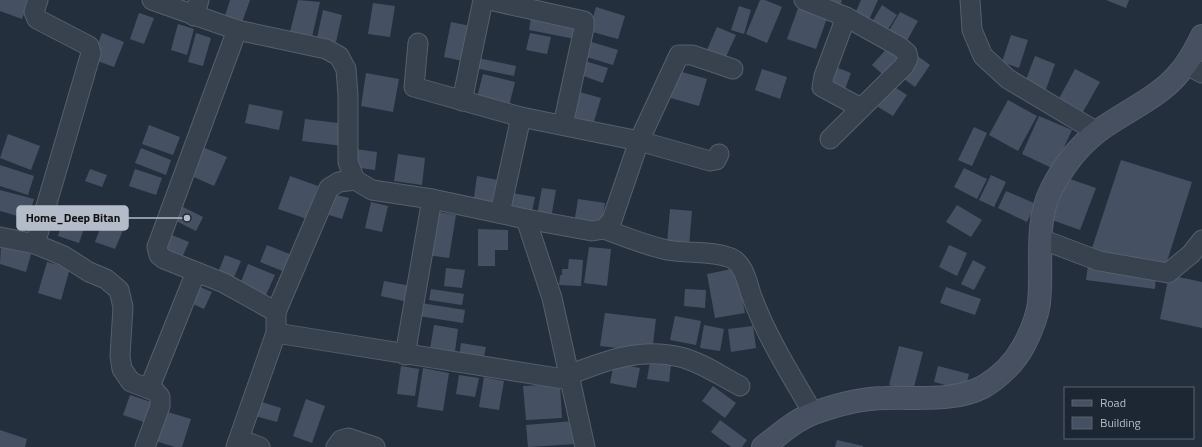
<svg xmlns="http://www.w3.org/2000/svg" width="1202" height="447" font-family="'Titillium Web',sans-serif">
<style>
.building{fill:#455162}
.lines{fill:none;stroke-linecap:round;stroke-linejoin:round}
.street-casing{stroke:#565f6c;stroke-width:21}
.secondary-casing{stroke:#565f6c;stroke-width:24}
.street{stroke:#38414e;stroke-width:19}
.secondary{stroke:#465061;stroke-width:22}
.leader{fill:none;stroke:#b4bcc9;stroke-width:1.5}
.callout-dot{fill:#b4bcc9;stroke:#1d2633;stroke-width:1.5}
.callout{fill:#b4bcc9;stroke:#b4bcc9;stroke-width:1.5}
.callout-label{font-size:12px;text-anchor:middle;font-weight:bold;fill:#111}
</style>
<rect width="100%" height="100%" fill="#242f3e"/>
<!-- building -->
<g class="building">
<polygon points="0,0 29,0 22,19 0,11"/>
<polygon points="230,0 250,0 240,28 223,22"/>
<polygon points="298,0 320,2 312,37 290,32"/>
<polygon points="760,0 765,0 782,7 767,43 746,34"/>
<polygon points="823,0 842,0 840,7"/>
<polygon points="861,0 878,0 868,22 854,16"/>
<polygon points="1106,0 1129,0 1126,8"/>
<polygon points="373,3 395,6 390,37 368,34"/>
<polygon points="882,5 897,15 884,36 869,27"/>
<polygon points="739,6 751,10 744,34 731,30"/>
<polygon points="596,7 625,16 618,39 589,31"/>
<polygon points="798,8 827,18 816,49 787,39"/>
<polygon points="323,10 342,15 336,42 317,38"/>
<polygon points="900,12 918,21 904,46 886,36"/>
<polygon points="139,13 154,18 144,44 130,39"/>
<polygon points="531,17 578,26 575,39 529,30"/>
<polygon points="451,22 475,27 467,62 444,57"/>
<polygon points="178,24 194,29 187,55 171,50"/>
<polygon points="717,27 736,35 724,61 706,52"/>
<polygon points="102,33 124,42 114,67 92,59"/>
<polygon points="196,33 211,38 203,66 188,62"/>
<polygon points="530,33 551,37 547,54 526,50"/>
<polygon points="1011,35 1028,40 1019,68 1002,62"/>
<polygon points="585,40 618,50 613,65 580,55"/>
<polygon points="891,44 907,58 888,79 872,65"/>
<polygon points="915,54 930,65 915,87 900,76"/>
<polygon points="1035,56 1055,64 1045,92 1024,85"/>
<polygon points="478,58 516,66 514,76 475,68"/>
<polygon points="582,60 608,68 603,83 578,74"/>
<polygon points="833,66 851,73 844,92 826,85"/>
<polygon points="762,69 787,77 780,99 755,90"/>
<polygon points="1075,69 1100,82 1080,117 1056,104"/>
<polygon points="675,70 707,79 699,106 667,97"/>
<polygon points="366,73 399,79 393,112 361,106"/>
<polygon points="483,74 515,82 509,106 477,97"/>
<polygon points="893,86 907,95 893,116 878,107"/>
<polygon points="576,91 601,98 592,128 567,120"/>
<polygon points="1008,100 1037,116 1018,151 989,135"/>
<polygon points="249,104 283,111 279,130 245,123"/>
<polygon points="1039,116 1072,130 1054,169 1022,154"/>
<polygon points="305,119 346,124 343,146 302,141"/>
<polygon points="149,125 180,137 173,155 142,144"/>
<polygon points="974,127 987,133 972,166 958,160"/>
<polygon points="8,134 40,146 31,170 0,158"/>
<polygon points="200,146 227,157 214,186 187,174"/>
<polygon points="141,148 171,160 166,175 135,163"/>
<polygon points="355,149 377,152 375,170 353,167"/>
<polygon points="398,154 425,158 422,185 394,181"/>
<polygon points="1121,160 1192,182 1164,271 1092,248"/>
<polygon points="0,165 34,176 28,195 0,186"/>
<polygon points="964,168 987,179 977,199 954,187"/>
<polygon points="90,169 107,175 102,187 85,181"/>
<polygon points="135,169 162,178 156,195 129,186"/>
<polygon points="991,175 1006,182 994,207 979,200"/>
<polygon points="290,176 318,186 307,219 278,209"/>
<polygon points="477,176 498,180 493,207 473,204"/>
<polygon points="1067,178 1096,188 1080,230 1052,220"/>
<polygon points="542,188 556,190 551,218 537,215"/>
<polygon points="0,190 34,199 28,219 0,211"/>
<polygon points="1006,191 1036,204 1027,222 998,208"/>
<polygon points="507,192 535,197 531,216 504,211"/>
<polygon points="329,193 349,198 342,219 323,213"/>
<polygon points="578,199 605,203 601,228 574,224"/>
<polygon points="371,202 388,206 382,232 365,228"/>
<polygon points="179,205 203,217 196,231 172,219"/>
<polygon points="957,205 982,220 971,237 946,222"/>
<polygon points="670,209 692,211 689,246 667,244"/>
<polygon points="433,211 456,215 449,258 426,255"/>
<polygon points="65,213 87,220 79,243 58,236"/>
<polygon points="106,213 127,221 115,249 95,242"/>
<polygon points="478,229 508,230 508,250 495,250 495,266 478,266"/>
<polygon points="167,233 189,242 181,260 159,251"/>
<polygon points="267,245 292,255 285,272 260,262"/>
<polygon points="949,245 967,253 957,276 939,267"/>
<polygon points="1,246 31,254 26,272 0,264"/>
<polygon points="589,247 611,249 607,286 584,283"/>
<polygon points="225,255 241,261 232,282 217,275"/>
<polygon points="569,259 583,260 581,286 559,285 560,275 562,275 562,269 568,269"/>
<polygon points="973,260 986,267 974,290 961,284"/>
<polygon points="47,262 70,268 61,300 38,293"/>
<polygon points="248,264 275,275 266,295 240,284"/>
<polygon points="1088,265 1156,274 1155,289 1086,280"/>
<polygon points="446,268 465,270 462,288 444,286"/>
<polygon points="737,268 745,313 715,318 707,274"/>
<polygon points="1169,275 1202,282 1202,328 1160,319"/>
<polygon points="384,281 411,286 408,302 381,296"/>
<polygon points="193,284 212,292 204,309 186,301"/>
<polygon points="946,287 981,299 975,315 940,303"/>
<polygon points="431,289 464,294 462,305 429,300"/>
<polygon points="685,289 706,290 705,308 684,306"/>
<polygon points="421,303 465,310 463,323 418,316"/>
<polygon points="605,313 656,319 652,352 600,346"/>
<polygon points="675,316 701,321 696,345 670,340"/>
<polygon points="434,325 458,329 454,359 429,355"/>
<polygon points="704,325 724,329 720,351 700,348"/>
<polygon points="753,326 756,348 731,352 728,329"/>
<polygon points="461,343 486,347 483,361 459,358"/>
<polygon points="899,346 923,352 913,391 889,385"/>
<polygon points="650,362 671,365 669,382 647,379"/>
<polygon points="614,363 640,368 636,388 610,383"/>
<polygon points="401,366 419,369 415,396 397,394"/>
<polygon points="938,366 969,374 965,390 934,382"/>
<polygon points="423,368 449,373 443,411 417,407"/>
<polygon points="459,375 479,378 475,397 456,394"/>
<polygon points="484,377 504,381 499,410 479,407"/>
<polygon points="560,384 562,418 526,420 523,386"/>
<polygon points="713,386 736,403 725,418 702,401"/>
<polygon points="130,395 157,404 150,424 123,415"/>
<polygon points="306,399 325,406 312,443 293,436"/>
<polygon points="255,400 281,408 277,422 251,415"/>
<polygon points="161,410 191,419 182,447 175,447 152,440"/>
<polygon points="720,420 747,440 742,447 731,447 711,432"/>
<polygon points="573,421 575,444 528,447 526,425"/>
<polygon points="0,430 27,439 25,447 0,447"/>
<polygon points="837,440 863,446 863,447 835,447"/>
</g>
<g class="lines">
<!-- street casing -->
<g class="street-casing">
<g id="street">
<polyline points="152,0 237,30 326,49 339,56 346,69 348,95 348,162 355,180 372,190 432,199 526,219 552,298 585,447"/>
<polyline points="489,0 584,21 584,28 563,125"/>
<polyline points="804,0 846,17 900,47 907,53 908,58 904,66 830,139"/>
<polyline points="970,0 972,30 983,56 1008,79 1097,132"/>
<polyline points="194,16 199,0"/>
<polyline points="846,17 824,76 822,87 861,108"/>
<polyline points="418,43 414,87 521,117 639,141 612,220 604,229 592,231 526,219"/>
<polyline points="1185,64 1202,73"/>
<polyline points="462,101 483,0"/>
<polyline points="719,154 716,160 710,161 639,141 679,55 692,55 733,69"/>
<polyline points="500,213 521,117"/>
<path d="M604,229C625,237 645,245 667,250C689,254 710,250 731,258C744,264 747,282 751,294C766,336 791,375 813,413"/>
<polyline points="0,237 35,244 91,53 89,46 37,19 34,12 38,0"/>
<polyline points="1041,239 1099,261 1168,273 1191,254 1202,240"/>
<polyline points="35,244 64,256 89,272 106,279 119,290 123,307 120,356 122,369 131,382 155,391 160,397 160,406 145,447"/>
<polyline points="276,312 329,188 339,182 355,180"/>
<polyline points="276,333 570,380"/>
<polyline points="405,355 432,199"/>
<path d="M569,375C604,361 641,347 680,357C701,362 721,376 740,386"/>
<polyline points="149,389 196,272"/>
<polyline points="239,439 260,447"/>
<polyline points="236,447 276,333 276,312 224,283 164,259 159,255 157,247 237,30"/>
<polyline points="336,447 341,440 348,438 375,447"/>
</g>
</g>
<!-- secondary casing -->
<g class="secondary-casing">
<path id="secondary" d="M763,447C779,435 795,420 814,413C836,405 863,398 886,398C917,397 954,402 983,387C999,378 1014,363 1023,347C1030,334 1037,318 1039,303C1043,267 1034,224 1051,190C1062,168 1078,147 1097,132C1122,113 1160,97 1179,73C1188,63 1196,48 1202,36"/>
</g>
<!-- street -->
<use href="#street" class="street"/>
<!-- secondary -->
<use href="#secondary" class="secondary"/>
</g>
<!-- callouts -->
<path class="leader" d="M187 218L128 218"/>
<circle class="callout-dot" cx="187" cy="218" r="4"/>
<rect class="callout" x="17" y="206" width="111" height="24" rx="4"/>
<g class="callout-label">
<text x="73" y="222">Home_Deep Bitan</text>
</g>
<!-- legend -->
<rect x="1064" y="387" width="130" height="52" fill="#1d2633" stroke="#59626f"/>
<rect x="1072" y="400" width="20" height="6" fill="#465061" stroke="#59626f"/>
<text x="1100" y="407" font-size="12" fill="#b4bcc9">Road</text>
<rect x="1072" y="417" width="20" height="12" fill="#455162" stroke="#59626f"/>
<text x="1100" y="427" font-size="12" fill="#b4bcc9">Building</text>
</svg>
